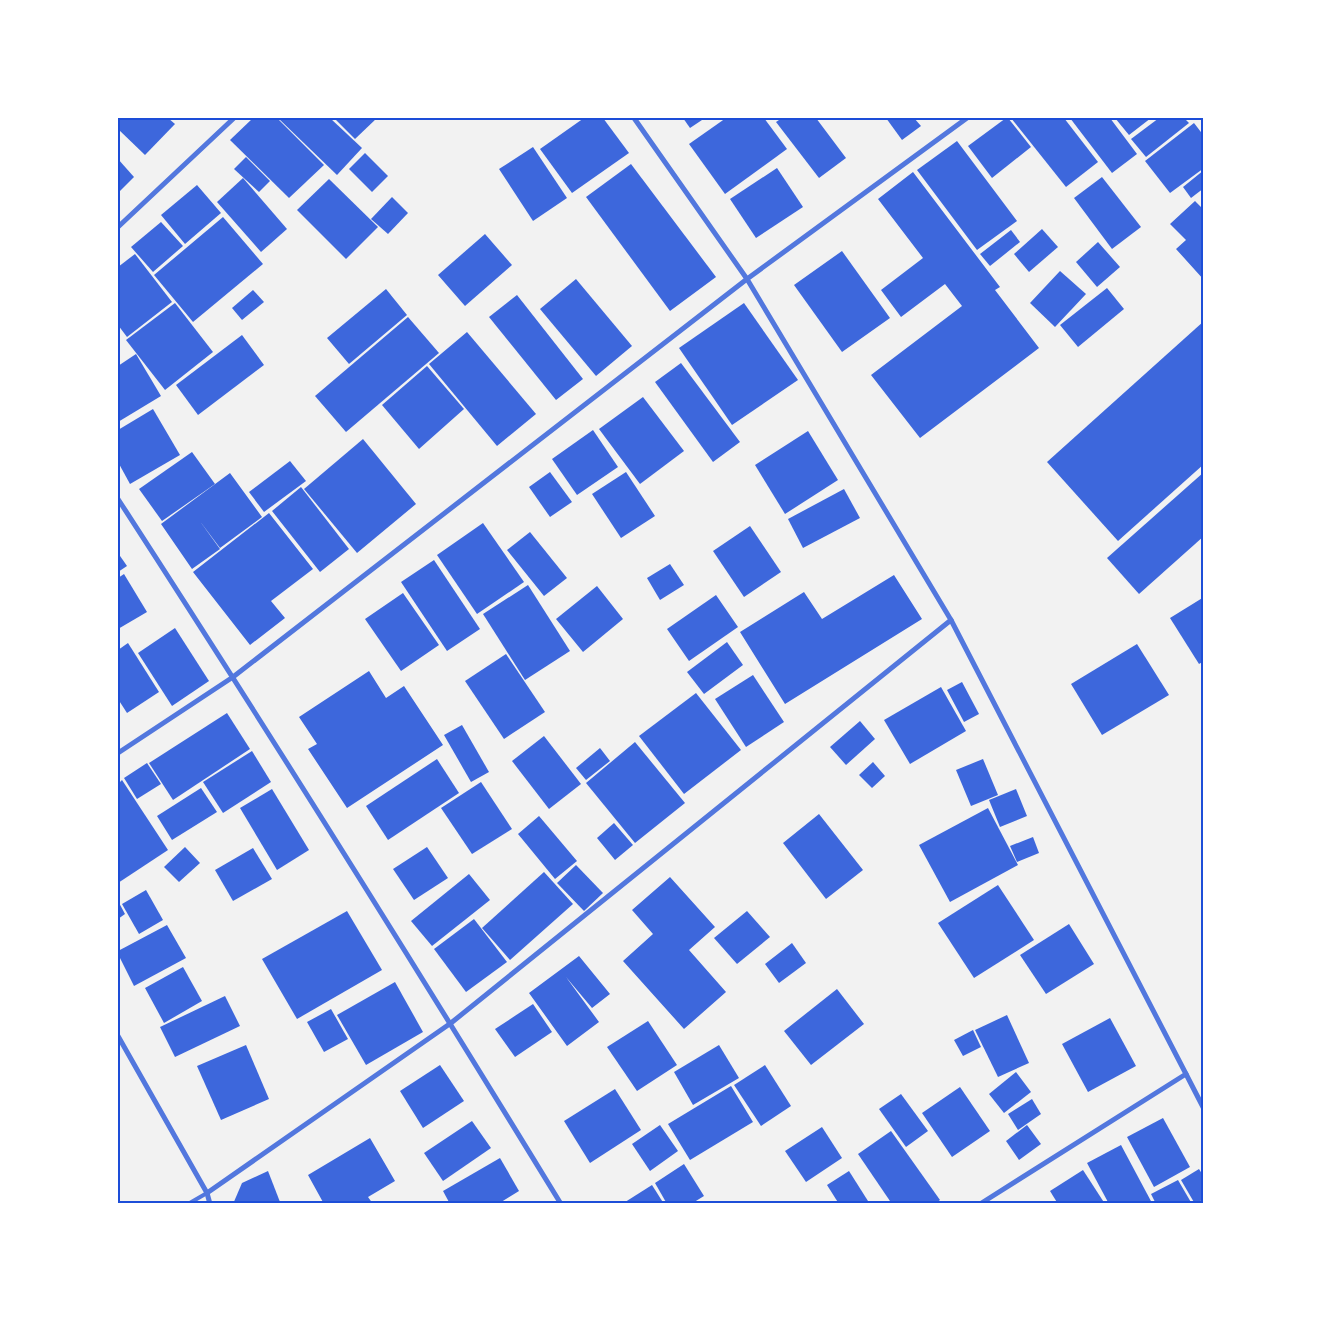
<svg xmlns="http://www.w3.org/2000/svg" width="1321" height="1321" font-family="'Varela Round',sans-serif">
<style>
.pier{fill:#f2f2f2}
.building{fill:#3d67dc}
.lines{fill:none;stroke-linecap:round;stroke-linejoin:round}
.service{stroke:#5277de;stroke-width:4}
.minor{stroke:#5277de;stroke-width:5}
.neatline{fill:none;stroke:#1d4ed8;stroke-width:2}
</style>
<rect width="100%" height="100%" fill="#f2f2f2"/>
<!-- pier -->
<polygon class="pier" points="118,1082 170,1184 174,1203 118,1203"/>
<!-- building -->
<g class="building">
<polygon points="118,118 168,118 175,124 145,155 118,129"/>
<polygon points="253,118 277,118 324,165 289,198 230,140"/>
<polygon points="278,118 330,118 362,148 337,175"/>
<polygon points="334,118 377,118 355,139"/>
<polygon points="584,118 603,118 629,153 572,193 540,149"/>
<polygon points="683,118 705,118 690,128"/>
<polygon points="726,118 764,118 787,149 725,194 689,144"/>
<polygon points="782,118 816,118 846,158 819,178 776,122"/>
<polygon points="886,118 914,118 921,126 902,140"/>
<polygon points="1006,118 1008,118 1031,147 992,178 968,146"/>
<polygon points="1011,118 1064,118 1098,162 1066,187"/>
<polygon points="1070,118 1110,118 1137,154 1112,173"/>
<polygon points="1115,118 1151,118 1129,135"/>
<polygon points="1159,118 1184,118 1189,123 1146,157 1131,139"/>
<polygon points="1194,123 1204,136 1204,168 1170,193 1145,161"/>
<polygon points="957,141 1017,221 977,250 917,170"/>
<polygon points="533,147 567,198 533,221 499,169"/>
<polygon points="365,153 388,176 372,192 349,169"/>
<polygon points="246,157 270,181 259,192 234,169"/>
<polygon points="118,159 134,177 118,193"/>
<polygon points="631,164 716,277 670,311 586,197"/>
<polygon points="777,168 803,207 756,238 730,199"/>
<polygon points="1204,170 1204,188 1191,198 1183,187"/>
<polygon points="913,172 1000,287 995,290 1039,348 920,438 871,375 962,306 945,284 901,317 881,290 923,258 878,199"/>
<polygon points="1102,177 1141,227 1112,249 1074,198"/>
<polygon points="243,178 287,229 261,252 217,202"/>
<polygon points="329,179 378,227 346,259 297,210"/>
<polygon points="197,185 221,213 185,244 161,215"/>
<polygon points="392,197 408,213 388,234 371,219"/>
<polygon points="1195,201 1204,210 1204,280 1176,249 1186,240 1170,224"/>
<polygon points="223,217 263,264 193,322 154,275"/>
<polygon points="161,222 183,246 153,272 131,247"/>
<polygon points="1042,229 1058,247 1029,272 1014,254"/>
<polygon points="1011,230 1020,242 990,266 980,254"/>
<polygon points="485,234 512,265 465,306 438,275"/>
<polygon points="1098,242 1120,267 1097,287 1076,262"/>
<polygon points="842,251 890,318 842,352 794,285"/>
<polygon points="135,254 172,302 127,337 118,325 118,267"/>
<polygon points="1060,271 1086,294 1055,327 1030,303"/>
<polygon points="576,279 632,346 596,376 540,309"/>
<polygon points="1107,288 1124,309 1078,347 1060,325"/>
<polygon points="386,289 407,315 349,364 327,338"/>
<polygon points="253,290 264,302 242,320 232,308"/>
<polygon points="517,295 583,379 556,400 489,317"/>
<polygon points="175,303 213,352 165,390 126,340"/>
<polygon points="744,303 798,380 732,425 679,348"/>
<polygon points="408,317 439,353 346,432 315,396"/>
<polygon points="1204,321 1204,464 1118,541 1047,462"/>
<polygon points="467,332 536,414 497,446 429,364"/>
<polygon points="242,335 264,365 198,415 176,385"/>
<polygon points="136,354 161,396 118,422 118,366"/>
<polygon points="681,363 740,442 713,462 655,382"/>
<polygon points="427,366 464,409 419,449 382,405"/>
<polygon points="643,397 684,451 640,484 599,429"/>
<polygon points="153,409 180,455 130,484 118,462 118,430"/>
<polygon points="593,430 618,467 577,495 552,459"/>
<polygon points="808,431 838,480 785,514 755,465"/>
<polygon points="363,439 416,504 357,553 304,489"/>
<polygon points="192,452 215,484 162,521 139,489"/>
<polygon points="290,461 306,481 264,512 249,492"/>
<polygon points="550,472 572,502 550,517 529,487"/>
<polygon points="626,472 655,516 621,538 592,494"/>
<polygon points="1204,472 1204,536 1139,594 1107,558"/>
<polygon points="230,473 262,517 220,548 199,520 220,549 192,569 161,524"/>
<polygon points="301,487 349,549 320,572 272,511"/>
<polygon points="844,489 860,518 803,548 788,519"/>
<polygon points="269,513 313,569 271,601 285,618 250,645 193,572"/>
<polygon points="483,523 524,582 477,614 437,555"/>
<polygon points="750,526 781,572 744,597 713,551"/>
<polygon points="530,532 567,578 544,596 507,550"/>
<polygon points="118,553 127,566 118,572"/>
<polygon points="434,560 480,629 447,651 401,582"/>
<polygon points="670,564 684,585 660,600 647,578"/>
<polygon points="124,574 147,612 118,629 118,578"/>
<polygon points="894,575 922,619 785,704 740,632 804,592 822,619"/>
<polygon points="528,585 570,651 525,680 483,614"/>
<polygon points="597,586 623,619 583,652 556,619"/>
<polygon points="403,593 439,645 401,671 365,619"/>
<polygon points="716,595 738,627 689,661 667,629"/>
<polygon points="1204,597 1204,661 1199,664 1170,618"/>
<polygon points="175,628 209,681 172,706 138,653"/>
<polygon points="727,642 743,665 704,694 687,672"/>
<polygon points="128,643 159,692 127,713 118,699 118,650"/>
<polygon points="1137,644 1169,695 1102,735 1071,684"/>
<polygon points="506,654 545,712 504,739 465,681"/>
<polygon points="369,671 386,698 404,686 443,745 347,808 308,749 317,744 299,717"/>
<polygon points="753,675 784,722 746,747 715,699"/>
<polygon points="962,682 979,714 964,722 947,690"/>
<polygon points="941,687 966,731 910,764 884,720"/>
<polygon points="696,693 741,750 684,794 639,736"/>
<polygon points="227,713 250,749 173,800 149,763"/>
<polygon points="860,721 875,739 846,765 830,747"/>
<polygon points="462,725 489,772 471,782 444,735"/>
<polygon points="544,736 581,784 549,809 512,761"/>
<polygon points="635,742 685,803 635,843 586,783"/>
<polygon points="600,748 610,761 586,780 576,768"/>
<polygon points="252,751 271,782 223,813 203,782"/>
<polygon points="437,759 459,793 388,840 366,806"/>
<polygon points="983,759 998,795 971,806 956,770"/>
<polygon points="873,762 885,776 872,788 859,775"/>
<polygon points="147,763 161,784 137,799 124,778"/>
<polygon points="122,780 168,850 118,883 118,784"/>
<polygon points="481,782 512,829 472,854 441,808"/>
<polygon points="201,788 217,812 172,840 157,816"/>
<polygon points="272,789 309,850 277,870 240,808"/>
<polygon points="1016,789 1027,816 1000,827 989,800"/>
<polygon points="988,808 1018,865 950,902 919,845"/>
<polygon points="819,814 863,870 826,899 783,843"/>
<polygon points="539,816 577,861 555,879 518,834"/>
<polygon points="614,823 633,845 615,860 597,838"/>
<polygon points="1033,837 1039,853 1017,862 1010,846"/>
<polygon points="185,847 200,863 179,882 164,867"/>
<polygon points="427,847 448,878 414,900 393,869"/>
<polygon points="253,848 272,879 233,901 215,870"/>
<polygon points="576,865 603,893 584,911 557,883"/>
<polygon points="544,872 573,904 510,960 482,928"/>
<polygon points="469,874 490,900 432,946 411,921"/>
<polygon points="670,877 715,927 689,950 726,992 684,1029 623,961 653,934 632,910"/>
<polygon points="998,885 1034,940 974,978 938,923"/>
<polygon points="146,890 163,920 139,934 122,904"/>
<polygon points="118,901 125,914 118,919"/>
<polygon points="347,911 382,970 297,1019 262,959"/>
<polygon points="747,911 770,937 737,964 714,938"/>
<polygon points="474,919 507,962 466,992 434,949"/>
<polygon points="1069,924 1094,964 1046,994 1020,955"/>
<polygon points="167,925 186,958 134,986 118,954 118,951"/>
<polygon points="792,943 806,963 779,983 765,964"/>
<polygon points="579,956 610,994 592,1008 566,977 599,1022 567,1046 529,993"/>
<polygon points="183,967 202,1001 164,1023 145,988"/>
<polygon points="395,982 423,1032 366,1065 337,1015"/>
<polygon points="837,989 864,1024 811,1065 784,1031"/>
<polygon points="225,996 240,1026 175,1057 160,1027"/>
<polygon points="533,1004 552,1032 515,1057 495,1029"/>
<polygon points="331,1009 348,1039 324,1052 307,1022"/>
<polygon points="1007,1015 1029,1063 998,1077 975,1030"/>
<polygon points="1110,1018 1136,1066 1088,1092 1062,1044"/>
<polygon points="648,1021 677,1065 637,1091 607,1047"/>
<polygon points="973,1030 981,1047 963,1056 954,1040"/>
<polygon points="246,1045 269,1099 221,1120 197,1066"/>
<polygon points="719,1045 739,1078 693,1105 674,1072"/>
<polygon points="440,1065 464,1101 423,1128 400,1091"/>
<polygon points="765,1065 791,1106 761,1126 734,1085"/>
<polygon points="1016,1072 1031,1092 1004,1113 989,1094"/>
<polygon points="731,1086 753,1122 690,1160 668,1124"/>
<polygon points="960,1087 990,1131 952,1157 922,1113"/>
<polygon points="615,1089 641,1130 590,1163 564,1121"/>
<polygon points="901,1094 928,1131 906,1147 879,1109"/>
<polygon points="1032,1099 1041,1114 1018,1130 1008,1114"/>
<polygon points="1163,1118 1190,1167 1154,1187 1127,1137"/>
<polygon points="472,1121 491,1148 443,1181 424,1153"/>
<polygon points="660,1125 678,1151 650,1171 632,1144"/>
<polygon points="1027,1125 1041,1144 1019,1160 1006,1141"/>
<polygon points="822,1127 842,1158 806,1182 785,1151"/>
<polygon points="891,1131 940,1200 935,1204 892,1204 858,1154"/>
<polygon points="370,1138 395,1181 368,1197 373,1204 324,1204 308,1175"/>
<polygon points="1121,1145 1152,1203 1151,1204 1109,1204 1087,1163"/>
<polygon points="500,1158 519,1191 498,1204 450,1204 443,1191"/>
<polygon points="684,1164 704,1196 691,1204 667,1204 655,1183"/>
<polygon points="1199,1169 1204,1177 1204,1199 1195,1204 1181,1180"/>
<polygon points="1083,1170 1105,1204 1058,1204 1050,1191"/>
<polygon points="268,1171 280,1202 277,1204 233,1204 242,1183"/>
<polygon points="849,1171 868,1201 864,1204 839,1204 827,1185"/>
<polygon points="1178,1180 1192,1204 1156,1204 1151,1194"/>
<polygon points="652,1185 664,1204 622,1204"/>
</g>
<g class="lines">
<!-- service -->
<polyline class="service" points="188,1204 207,1193"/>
<!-- minor -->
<g class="minor">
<polyline points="634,118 747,279 951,620 1186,1074 1204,1109"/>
<polyline points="118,227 234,118"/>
<path d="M118,499C269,732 416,967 561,1204"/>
<polyline points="118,753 233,677 747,279 967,118"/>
<polyline points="118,1036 207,1193 210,1204"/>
<polyline points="207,1193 451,1023 951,620"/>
<polyline points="980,1204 1186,1074"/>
</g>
</g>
<!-- border -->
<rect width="1321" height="1321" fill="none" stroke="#ffffff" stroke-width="238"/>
<rect x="119" y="119" width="1083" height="1083" class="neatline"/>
</svg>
